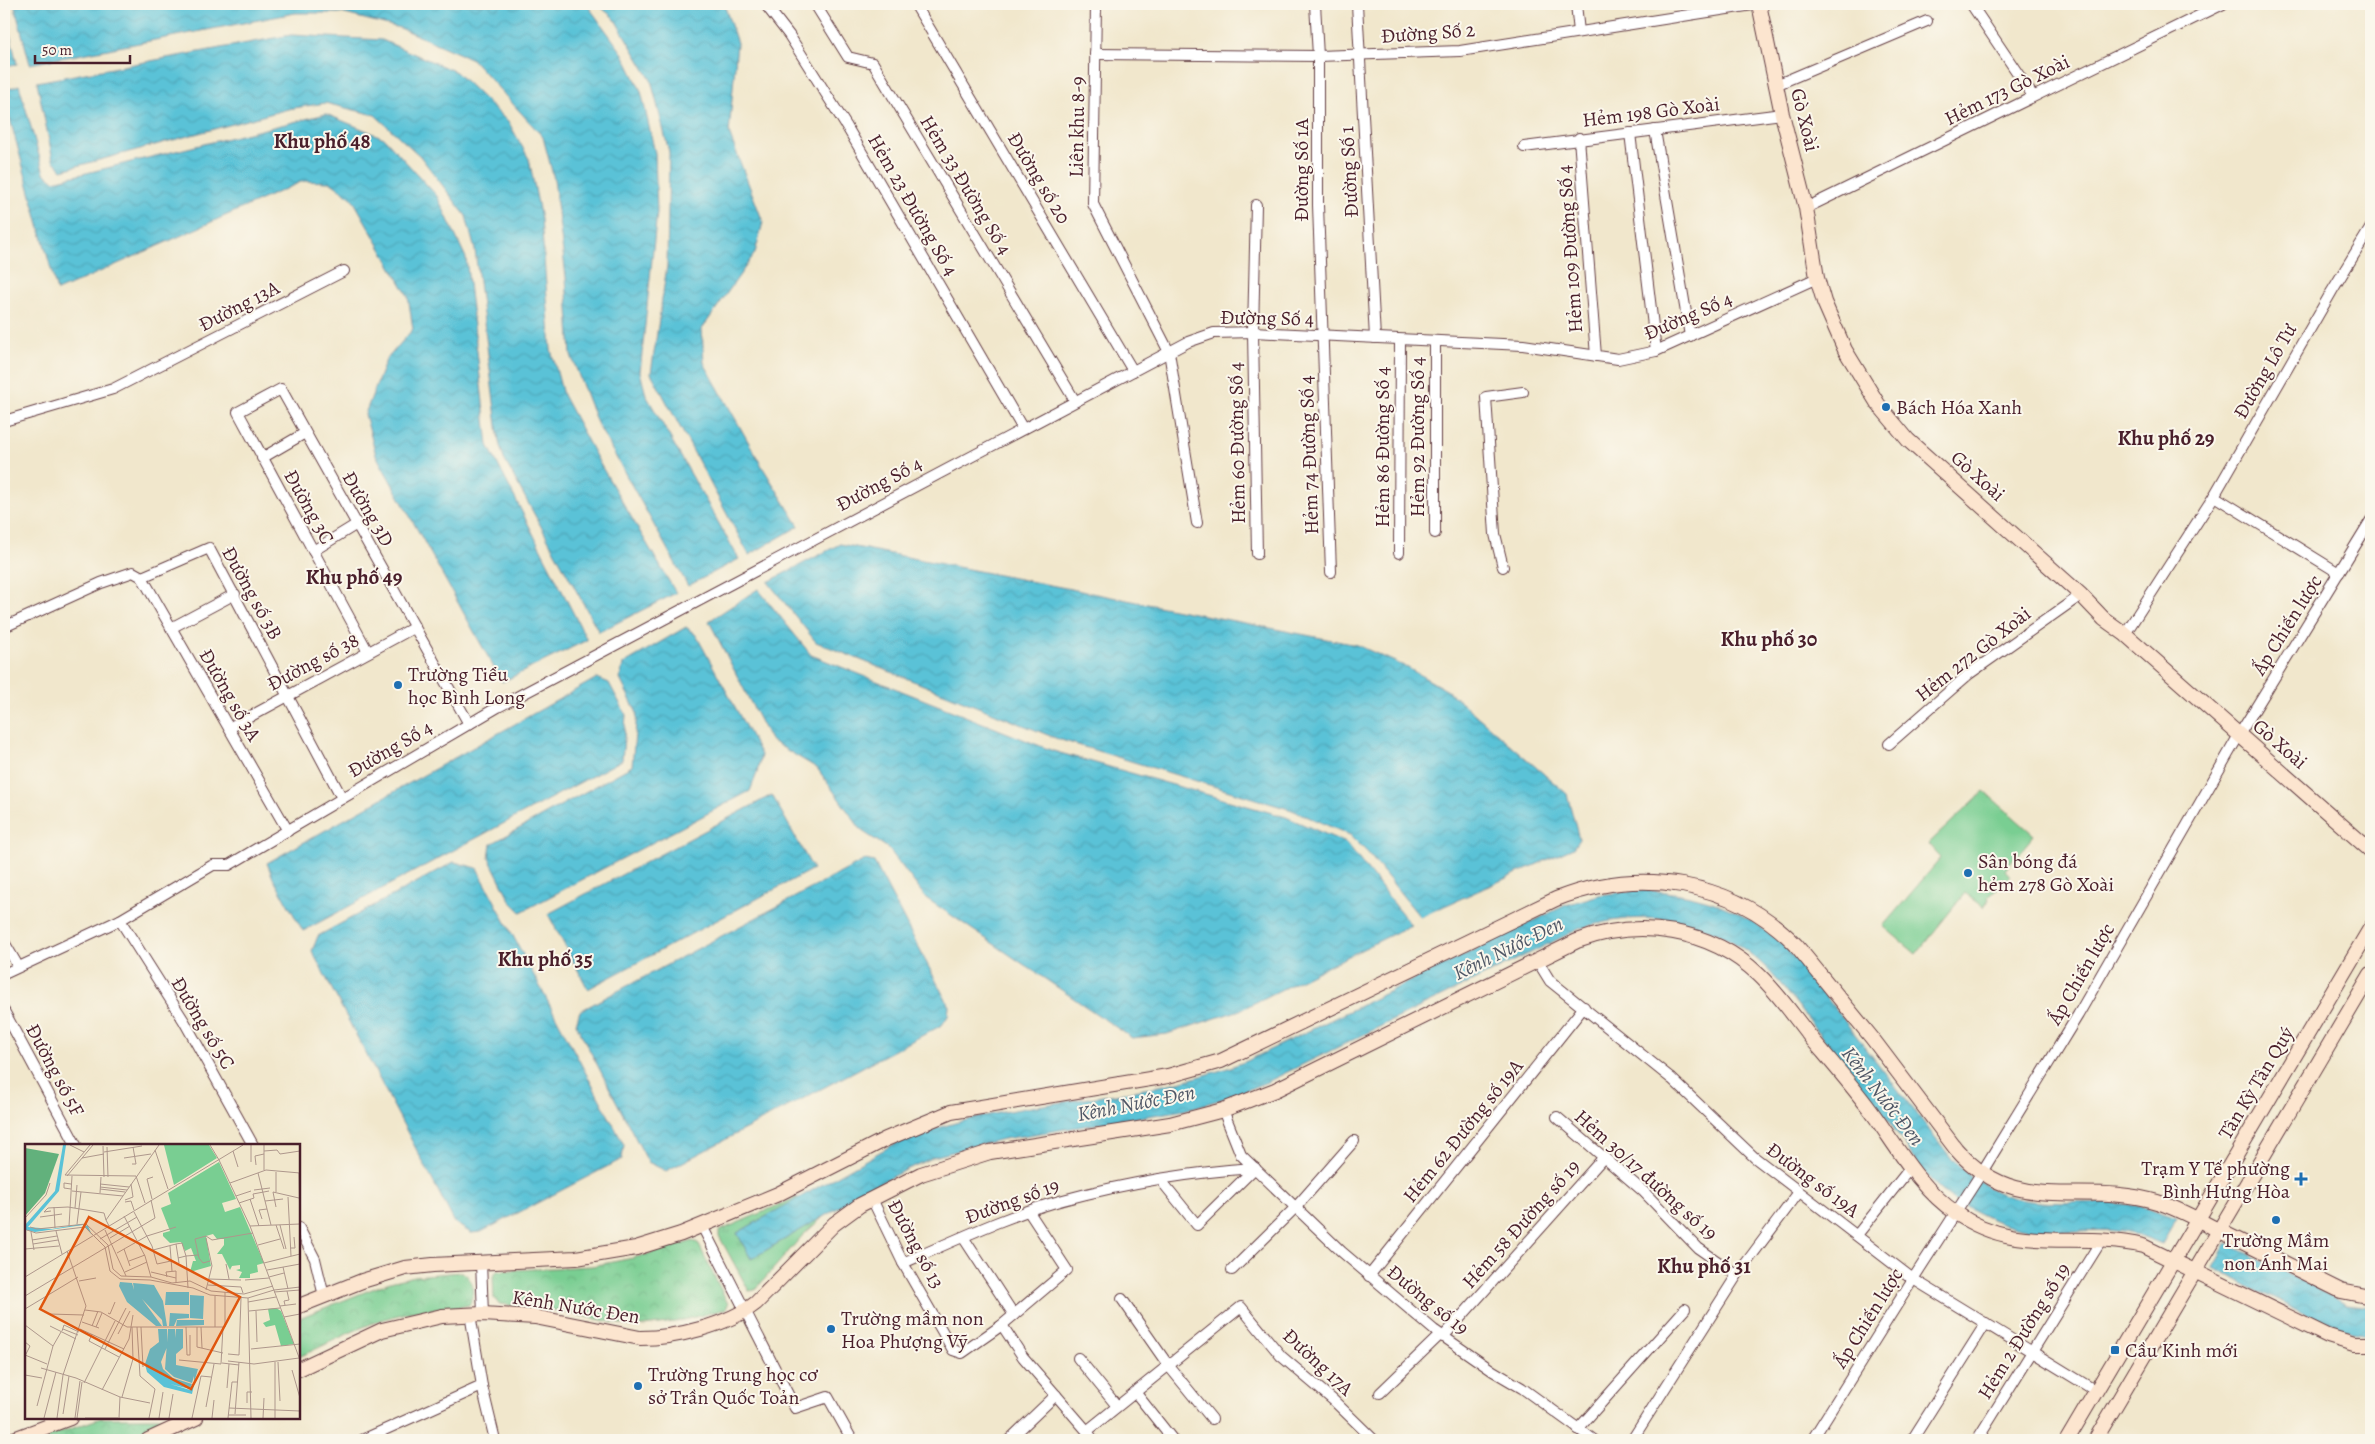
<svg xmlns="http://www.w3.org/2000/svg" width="2375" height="1444" font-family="Alegreya,serif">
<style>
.grass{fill:url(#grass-tufts);stroke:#62765e}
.cemetery{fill:url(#cemetery-stones);stroke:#62765e}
.park{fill:url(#park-crowns);stroke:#62765e}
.garden{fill:#79ce92;stroke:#62765e}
.water{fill:url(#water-waves);stroke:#527081}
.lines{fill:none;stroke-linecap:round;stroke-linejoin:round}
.street-casing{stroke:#633d43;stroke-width:12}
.secondary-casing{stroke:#633d43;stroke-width:16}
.street{stroke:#fff;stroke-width:10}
.secondary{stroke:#fce5cf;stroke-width:14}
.poi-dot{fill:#1f6fb2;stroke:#fbf7ec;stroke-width:2}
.labels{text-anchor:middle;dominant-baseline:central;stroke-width:4;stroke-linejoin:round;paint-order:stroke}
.street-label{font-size:20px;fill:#4a1f2b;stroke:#fbf7ec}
.poi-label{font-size:20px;fill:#4a1f2b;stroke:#fbf7ec;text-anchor:start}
.neighbourhood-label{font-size:21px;font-weight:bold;fill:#4a1f2b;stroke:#fbf7ec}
.water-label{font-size:21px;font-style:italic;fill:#505867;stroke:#fbf7ec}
.inset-road{fill:none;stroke:#ae978c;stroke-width:1}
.view{fill:#e0560e;fill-opacity:0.15;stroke:#e0560e;stroke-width:2.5}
.inset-edge{fill:none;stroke:#4a1f2b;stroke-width:2.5}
</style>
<defs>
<pattern id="grass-tufts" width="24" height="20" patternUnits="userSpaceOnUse" patternTransform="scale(1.25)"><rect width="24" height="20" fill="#79ce92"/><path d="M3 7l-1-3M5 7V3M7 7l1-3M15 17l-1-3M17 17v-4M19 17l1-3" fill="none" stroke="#6ab07e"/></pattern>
<pattern id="cemetery-stones" width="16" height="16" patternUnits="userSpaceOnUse" patternTransform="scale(1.25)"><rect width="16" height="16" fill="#79ce92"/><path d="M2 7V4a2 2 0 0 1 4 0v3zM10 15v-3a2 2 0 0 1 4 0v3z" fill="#6ab07e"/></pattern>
<pattern id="park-crowns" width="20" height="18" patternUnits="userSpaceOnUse" patternTransform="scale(1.25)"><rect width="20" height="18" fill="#79ce92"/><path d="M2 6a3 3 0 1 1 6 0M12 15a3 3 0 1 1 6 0" fill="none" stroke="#6ab07e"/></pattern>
<pattern id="water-waves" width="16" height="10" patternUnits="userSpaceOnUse" patternTransform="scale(1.25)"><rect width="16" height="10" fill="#5ac2d7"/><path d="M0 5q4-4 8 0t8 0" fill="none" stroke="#50a6b9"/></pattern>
</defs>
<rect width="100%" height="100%" fill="#fbf7ec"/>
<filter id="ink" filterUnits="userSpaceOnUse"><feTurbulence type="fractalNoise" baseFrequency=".02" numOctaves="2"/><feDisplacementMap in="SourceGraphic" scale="10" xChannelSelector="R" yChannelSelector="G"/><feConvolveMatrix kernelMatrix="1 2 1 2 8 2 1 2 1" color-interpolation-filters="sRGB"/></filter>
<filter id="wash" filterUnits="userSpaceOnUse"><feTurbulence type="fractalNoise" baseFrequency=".0096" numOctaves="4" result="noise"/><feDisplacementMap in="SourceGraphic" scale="20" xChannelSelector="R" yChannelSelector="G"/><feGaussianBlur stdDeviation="1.12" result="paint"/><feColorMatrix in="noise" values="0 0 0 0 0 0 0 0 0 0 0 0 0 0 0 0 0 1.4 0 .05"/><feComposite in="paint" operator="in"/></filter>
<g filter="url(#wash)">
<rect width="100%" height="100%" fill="#f1e7cc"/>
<!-- grass -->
<polygon class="grass" points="797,1197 798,1199 737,1233 751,1259 824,1216 802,1236 755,1290 749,1291 719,1236 719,1231"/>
<!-- cemetery -->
<polygon class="cemetery" points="780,1431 787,1440 764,1440"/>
<!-- park -->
<g class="park">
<polygon points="693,1241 698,1243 728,1304 726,1309 675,1322 635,1327 558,1311 500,1304 494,1299 493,1276 497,1271 592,1266 633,1258"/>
<path d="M461,1272C473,1275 476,1296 469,1305C448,1310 427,1308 407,1313C368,1321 334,1341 299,1357V1318L390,1282L415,1276Z"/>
<polygon points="101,1418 169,1418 119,1440 39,1440"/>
</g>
<!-- garden -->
<polygon class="garden" points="1984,791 2034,835 2005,870 2010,876 1988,898 1989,900 1984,907 1965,893 1916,954 1883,926 1941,858 1928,844"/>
<!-- water -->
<g class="water">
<polygon points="14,4 584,4 588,6 623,54 641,91 655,153 657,212 640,372 646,395 739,559 688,586 597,423 571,355 566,277 554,179 543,137 472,59 400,28 341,13 295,13 30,64"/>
<polygon points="597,4 724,4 737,43 729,133 763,222 755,253 702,329 704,363 763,468 799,526 749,555 651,373 667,266 669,152 651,80 614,18"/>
<polygon points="4,9 17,64 4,66"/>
<polygon points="291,35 382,40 456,72 509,123 529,159 541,219 551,350 563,395 600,464 676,593 599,632 504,459 499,442 475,250 466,216 420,156 375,115 325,103 288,109 62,170 53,160 37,82"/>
<polygon points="19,85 44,173 54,181 326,114 384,138 437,196 466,258 488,445 587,640 502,682 376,455 365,414 386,360 413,329 408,296 352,198 330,182 303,181 57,291 4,97 4,91"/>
<polygon points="840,544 1357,645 1406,667 1448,691 1567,794 1579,839 1573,848 1420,917 1368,853 1350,835 1292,810 1058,739 816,642 768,582"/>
<polygon points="758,589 811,655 1053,751 1286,817 1346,843 1411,925 1240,1010 1167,1034 1132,1038 926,898 888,848 862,831 817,768 770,740 709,621"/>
<polygon points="686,627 696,635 761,755 757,773 750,791 521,912 511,902 489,858 491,844 632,766 637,713 620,679 623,664"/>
<polygon points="597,678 609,683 626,715 622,760 303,931 273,878 267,863"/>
<polygon points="772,795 813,869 588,989 548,914"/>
<polygon points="865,860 874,862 949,1006 948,1016 942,1025 666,1171 648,1162 576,1024 580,1011"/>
<polygon points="454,862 477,868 624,1145 622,1159 481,1232 471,1233 455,1223 312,951 318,936"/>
<path d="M1638,890C1706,892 1758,913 1802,966L1952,1159C2014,1222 2059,1195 2132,1205C2148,1207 2162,1213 2177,1218L2162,1244C2152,1240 2143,1236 2133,1234C2103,1226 2070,1234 2039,1231C2005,1228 1977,1214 1949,1196C1924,1179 1909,1149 1892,1126C1868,1094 1842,1062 1817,1031C1800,1009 1783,984 1762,964C1713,917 1641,908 1579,929L1267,1082L1226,1098L1185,1110L1003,1139L933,1157L891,1177L751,1259L737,1233L894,1144C1007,1095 1133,1106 1247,1061L1566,905L1599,895Z"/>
<polygon points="2227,1243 2347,1304 2371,1307 2371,1335 2335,1330 2213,1268"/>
</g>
</g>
<g filter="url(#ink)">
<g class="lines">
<!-- street casing -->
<g class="street-casing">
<g id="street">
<polyline points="765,4 789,35 847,127 1023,429"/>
<polyline points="815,4 848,57 873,63 1075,401"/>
<polyline points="915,4 1133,371"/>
<polyline points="1096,4 1093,204 1169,352 1197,523"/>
<polyline points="1315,4 1318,56 1318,205 1331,572"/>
<polyline points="1357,4 1375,338"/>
<polyline points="1576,4 1579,32"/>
<polyline points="1971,4 2033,96"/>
<polyline points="1095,54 1318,56 1460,51 1759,4"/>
<polyline points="1776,85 1927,21"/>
<polyline points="1655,130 1690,336"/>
<polyline points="1630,133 1656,351"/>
<polyline points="1579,138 1596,356"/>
<polyline points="1524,147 1782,114"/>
<polyline points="1256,205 1253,332 1257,554"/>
<polyline points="1806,208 2223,4"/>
<polyline points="1435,341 1435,533"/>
<polyline points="4,421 113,389 344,271"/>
<polyline points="262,458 305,433"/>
<polyline points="2214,496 2339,573"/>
<polyline points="313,551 357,524"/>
<polyline points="1399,553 1400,340"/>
<polyline points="1503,567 1495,534 1486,397 1523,392"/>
<polyline points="142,577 209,548 342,798"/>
<polyline points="142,577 288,831"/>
<polyline points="4,627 101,583 133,572 142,577"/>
<polyline points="171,628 235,594"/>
<polyline points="2125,634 2214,496 2332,291 2371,227"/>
<polyline points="368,652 238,412 281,389 469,724"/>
<polyline points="229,728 415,627"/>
<polyline points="1889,744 1969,674 2081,595"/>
<polyline points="120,920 184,1021 253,1145"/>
<polyline points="4,942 18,966"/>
<polyline points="1537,960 1550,981 1672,1079 1754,1157 1913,1279 2096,1391"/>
<polyline points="4,974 120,920 213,865 229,865 251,852 498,707 1188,342 1214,333 1253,332 1523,345 1618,359 1656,351 1817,278"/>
<polyline points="4,1011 76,1145"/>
<polyline points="1223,1110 1241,1155 1342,1252 1434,1330 1493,1371 1522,1388 1594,1440"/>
<polyline points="1557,1117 1644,1192 1698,1248 1737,1275"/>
<polyline points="1160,1179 1197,1225 1255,1168"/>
<polyline points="872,1199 903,1263 953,1350 962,1353 1002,1325 1067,1270 1029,1212"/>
<polyline points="702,1226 795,1408 828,1397 852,1440"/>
<polyline points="299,1228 315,1259 324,1296"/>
<polyline points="1857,1235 1911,1167"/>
<polyline points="963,1237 1014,1315"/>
<polyline points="481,1262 483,1314"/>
<path d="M903,1263C956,1240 1008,1215 1063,1200C1126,1183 1191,1172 1255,1168"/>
<polyline points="1232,1270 1296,1207 1354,1141"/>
<polyline points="1369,1276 1584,1007"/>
<polyline points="1122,1299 1168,1365 1212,1419"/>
<polyline points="470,1314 482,1386 495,1440"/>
<polyline points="1002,1325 1023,1357 1087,1431 1093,1440"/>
<polyline points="1443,1337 1604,1157"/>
<polyline points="1078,1358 1117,1406"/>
<polyline points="1135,1392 1173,1440"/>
<polyline points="1380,1393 1440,1335"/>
<polyline points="1578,1429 1685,1309"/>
<polyline points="1087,1431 1241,1307 1281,1356 1333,1400 1374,1440"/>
<polyline points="362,1440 482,1386"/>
<polyline points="1009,1440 1056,1395"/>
<polyline points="1632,1440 1737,1275 1799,1192"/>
<polyline points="1812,1440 1913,1279 1982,1172 2078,1015 2239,735 2371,520"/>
<polyline points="1912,1440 1986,1323"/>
<polyline points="1977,1440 2101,1241"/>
</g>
</g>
<!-- secondary casing -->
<g class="secondary-casing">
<g id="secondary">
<polyline points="1759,4 1782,114 1806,208 1817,278 1824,302 1845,350 1878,404 1908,440 2081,595 2104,619 2125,634 2371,851"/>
<path d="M299,1306L362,1281L405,1268L433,1265L576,1258L636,1248L681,1234L778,1194L886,1139L951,1112L1168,1076L1221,1061L1556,899C1639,866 1733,880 1796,945L1872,1038L1956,1149C2017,1219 2083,1179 2157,1202C2181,1209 2203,1223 2226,1234C2264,1253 2303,1272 2341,1291L2371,1297"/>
<path d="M299,1369L382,1330L442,1316L483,1314L535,1317L640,1338C676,1338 728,1325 756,1303L834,1224L860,1205L921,1174L990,1152L1170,1124L1223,1110L1275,1090L1577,941C1639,918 1710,928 1759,975C1779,994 1795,1018 1812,1039C1834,1065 1857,1091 1876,1118C1900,1152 1921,1189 1956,1213C2017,1256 2078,1230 2143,1246L2328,1336L2354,1344H2371"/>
<polyline points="11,1440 70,1418"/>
<polyline points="148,1440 196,1418"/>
<polyline points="2067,1440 2371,927"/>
<polyline points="2095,1440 2371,974"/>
</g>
</g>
<!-- street -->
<use href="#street" class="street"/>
<!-- secondary -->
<use href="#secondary" class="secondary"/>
</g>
</g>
<!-- markers -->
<g class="poi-dot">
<circle cx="1886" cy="407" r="5"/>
<circle cx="398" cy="685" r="5"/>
<circle cx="1968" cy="873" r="5"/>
<path d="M2298.5 1171.5h5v5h5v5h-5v5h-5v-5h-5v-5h5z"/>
<circle cx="2276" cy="1220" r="5"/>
<circle cx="831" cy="1329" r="5"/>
<rect x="2110" y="1345" width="10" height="10" rx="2.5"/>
<circle cx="638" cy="1386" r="5"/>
</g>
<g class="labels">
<!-- street labels -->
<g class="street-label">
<text transform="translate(1428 33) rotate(-4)">Đường Số 2</text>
<text transform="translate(2007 90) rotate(-26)">Hẻm 173 Gò Xoài</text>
<text transform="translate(1651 112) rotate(-7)">Hẻm 198 Gò Xoài</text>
<text transform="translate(1805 120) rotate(76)">Gò Xoài</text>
<text transform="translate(1077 127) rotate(-89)">Liên khu 8-9</text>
<text transform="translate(1301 170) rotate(-90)">Đường Số 1A</text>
<text transform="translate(1349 172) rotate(-93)">Đường Số 1</text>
<text transform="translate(1039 178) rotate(59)">Đường số 20</text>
<text transform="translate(966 185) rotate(59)">Hẻm 33 Đường Số 4</text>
<text transform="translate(913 205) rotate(60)">Hẻm 23 Đường Số 4</text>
<text transform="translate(1570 249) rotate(-94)">Hẻm 109 Đường Số 4</text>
<text transform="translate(239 306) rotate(-27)">Đường 13A</text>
<text transform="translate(1688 316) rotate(-23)">Đường Số 4</text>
<text transform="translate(1267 318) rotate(1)">Đường Số 4</text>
<text transform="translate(2265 371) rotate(-60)">Đường Lô Tư</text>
<text transform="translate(1417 437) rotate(-90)">Hẻm 92 Đường Số 4</text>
<text transform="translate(1237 443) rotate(-91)">Hẻm 60 Đường Số 4</text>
<text transform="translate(1382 447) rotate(-90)">Hẻm 86 Đường Số 4</text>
<text transform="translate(1309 455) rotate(-92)">Hẻm 74 Đường Số 4</text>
<text transform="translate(1978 476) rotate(42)">Gò Xoài</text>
<text transform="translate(879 484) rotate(-28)">Đường Số 4</text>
<text transform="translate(309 507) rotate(61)">Đường 3C</text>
<text transform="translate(368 509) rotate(60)">Đường 3D</text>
<text transform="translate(252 593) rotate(61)">Đường số 3B</text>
<text transform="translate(2287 625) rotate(-58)">Ấp Chiến lược</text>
<text transform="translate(1973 654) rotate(-38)">Hẻm 272 Gò Xoài</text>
<text transform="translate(313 662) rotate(-28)">Đường số 38</text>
<text transform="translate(230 695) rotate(60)">Đường số 3A</text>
<text transform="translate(2280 744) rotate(41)">Gò Xoài</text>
<text transform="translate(390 749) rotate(-30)">Đường Số 4</text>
<text transform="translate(2081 974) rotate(-60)">Ấp Chiến lược</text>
<text transform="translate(203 1023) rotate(59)">Đường số 5C</text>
<text transform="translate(55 1070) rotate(62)">Đường số 5F</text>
<text transform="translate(2256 1083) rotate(-59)">Tân Kỳ Tân Quý</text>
<text transform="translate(1463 1131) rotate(-51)">Hẻm 62 Đường số 19A</text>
<text transform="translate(1646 1175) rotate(42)">Hẻm 30/17 đường số 19</text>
<text transform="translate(1813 1180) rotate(37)">Đường số 19A</text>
<text transform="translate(1012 1201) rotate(-20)">Đường số 19</text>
<text transform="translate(1521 1224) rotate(-48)">Hẻm 58 Đường số 19</text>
<text transform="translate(916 1244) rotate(62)">Đường số 13</text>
<text transform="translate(1428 1300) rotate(39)">Đường số 19</text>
<text transform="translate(576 1307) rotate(9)">Kênh Nước Đen</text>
<text transform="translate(1868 1318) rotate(-58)">Ấp Chiến lược</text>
<text transform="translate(2024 1331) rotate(-58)">Hẻm 2 Đường số 19</text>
<text transform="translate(1318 1362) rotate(43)">Đường 17A</text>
</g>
<!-- poi labels -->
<g class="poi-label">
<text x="1896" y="407">Bách Hóa Xanh</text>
<text x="408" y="674">Trường Tiểu<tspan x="408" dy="23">học Bình Long</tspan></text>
<text x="1978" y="861">Sân bóng đá<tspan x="1978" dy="23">hẻm 278 Gò Xoài</tspan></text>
<text x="2290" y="1168" text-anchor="end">Trạm Y Tế phường<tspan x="2290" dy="23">Bình Hưng Hòa</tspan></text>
<text x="2276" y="1240" text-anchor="middle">Trường Mầm<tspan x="2276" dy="23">non Ánh Mai</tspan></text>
<text x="841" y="1318">Trường mầm non<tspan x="841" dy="23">Hoa Phượng Vỹ</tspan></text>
<text x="2125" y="1350">Cầu Kinh mới</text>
<text x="648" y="1374">Trường Trung học cơ<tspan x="648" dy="23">sở Trần Quốc Toản</tspan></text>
</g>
<!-- neighbourhood labels -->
<g class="neighbourhood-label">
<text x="322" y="141">Khu phố 48</text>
<text x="2166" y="438">Khu phố 29</text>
<text x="354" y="577">Khu phố 49</text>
<text x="1769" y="639">Khu phố 30</text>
<text x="545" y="959">Khu phố 35</text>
<text x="1704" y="1266">Khu phố 31</text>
</g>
<!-- water labels -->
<g class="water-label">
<text transform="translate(1508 948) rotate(-26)">Kênh Nước Đen</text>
<text transform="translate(1883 1096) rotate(52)">Kênh Nước Đen</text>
<text transform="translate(1136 1103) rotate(-11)">Kênh Nước Đen</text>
</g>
</g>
<!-- overview -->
<g transform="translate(25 1144)">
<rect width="275" height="275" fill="#f1e7cc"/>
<path d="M0,4L34,10L20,49L0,72Z" fill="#62b17c"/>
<path d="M139,1H184L192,14L149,41ZM194,18L211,55L197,59L200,68L215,63L239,119L232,121L233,128L225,130V134H214L217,128L211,126L215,125V121L207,122L205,126L197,110H192L199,101V95H192L188,90L181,92L186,122L165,128L168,117H171L166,104L160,107L156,98L145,99L138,92V89L145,87L136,64L146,60L143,49ZM251,164L256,167L269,200L256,202L250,181L241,183L238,179L245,176L243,165Z" fill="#79ce92"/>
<path d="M38,1H41L34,47L3,83L27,85L56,80L63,82L67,91L58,81L10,88L0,86V81L30,47ZM95,138L107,139L109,146L108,139L129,141L138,157L142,182H138L137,176L117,155L137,182H131L102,158L94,142ZM141,148H164V161H140ZM165,151L179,152L178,175L165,174ZM145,169L164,170V174L152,175L149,182H144ZM152,176H179V181L151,182ZM133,185H142V203L136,218L138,225L148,234L167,240L165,245L145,240L165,246L169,241L167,250L139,243L122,228L120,220L125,205L134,198ZM143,185H150V194L151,185H158V204L151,210V221L173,225L169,239V232L167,239L149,233L140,225Z" fill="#5ac2d7"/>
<path class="inset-road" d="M45,1L59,8M65,1L40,31L111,32L120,59M185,1L194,16M239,1V26M78,2L79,33M82,3L83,33M130,6L143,45M208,7L213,23M239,7L252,6L255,10L275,7M79,8L117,2M57,14L79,10M99,14L126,10M194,16L225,82L275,216M226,18V1M107,20H111L108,3M231,21L230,12L239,10M251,28V48M233,29L246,81M274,29L275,89M42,32L68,1M205,39L241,26L275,29M75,40L104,43M75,43L102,46M46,45L39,44V39L46,40M75,45L100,48M229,46L245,44M47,47L98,52M75,49L76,33M228,50L244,47M211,52L226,47M263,53L266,112M127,55L122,35L128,33M225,55L234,82M100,56L108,53L106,40M240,57L258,55M100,58L106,57L109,66M214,59L229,54L228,50M29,63L30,84M251,63L248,48L274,54M50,64L52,41M26,67L19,68L23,64L43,63L79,69L81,76M109,68L127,102L132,120L146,117M99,72L120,112L126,133M15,73L37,70M0,74L21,51L25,39M237,75L234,66L242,65M52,80L56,48M251,81L259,105M255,81L261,105M44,82L47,32M84,82L81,76L134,1M225,82L275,80M5,83L12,85L61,80L83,101L88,125L96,132L126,133L147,139L165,137L186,147L219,150L248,142M2,86L11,89L60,83L80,103L85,127L95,135L125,136L168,144L185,151L223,154L249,146L275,143M80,86L101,132M31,87L37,110M6,88L9,106M85,94L105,82M75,95L112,73M7,96L32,92M8,100L33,96M151,100L157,99L161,112L153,114M233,101L255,95M145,102L147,127M265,104H270L269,93M0,105L34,102M99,105L105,122M128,106L151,100L154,119M92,109L122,92L151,83M104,117L120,111M185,117L178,119L174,114L170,95L181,92L187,96L228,89M239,119L275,110M201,120L204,135M258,123L263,145M242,126L275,120M100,128L122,118M126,128L151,134M0,133L218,1M142,133L141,128L151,127V139M244,133L259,129M184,135L216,136M220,136L244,134M54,137L71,134M183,141L216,143L218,149M163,144L161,112L173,111M181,146L187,122L181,94M249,148L275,146M0,152L130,74L126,56M190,152V183M223,154L226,274M223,158L251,153M260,161L259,157L264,156L262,147M255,162L271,160M0,165L53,133M60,166L76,168L102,183H200V148M224,167L255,164M231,167L232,198M83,169L85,170L90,158M24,170L59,171M259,173L275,170M57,178L74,184M0,181L28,202M25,182L51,195M67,182L73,167M71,183L77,169M112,183L115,232L130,245L124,274M116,183L118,223M161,183L162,211H165V191M172,183V203L198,209M176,183L177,204M38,185L53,191M55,185L99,205M37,187L39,181L54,188M67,190L64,197L94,213M93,190L105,167M0,198L5,202L0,212M80,205L101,164M226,205L275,200M203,210L214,211L216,154M0,211L22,220M154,216L196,220L198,183M203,217L229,220L274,214M250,218V274M253,218L255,257M197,219L214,221M16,224L51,234L95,253L125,259M267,226L275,254M0,231L17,234M59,239L90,177M202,244L204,220M77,246L104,195L108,171M97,253L108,215L107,183M222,259V248H227M12,262L28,202L36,188M181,263L189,220M204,264L275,267M38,270L44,232M210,270L214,218M203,271H221M19,274L31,228M32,274L38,231L61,162L42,107M50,274L55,237M52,274L57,238M60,274H93M94,274L95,253M134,274L138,248M144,274L148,250M167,274L176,232L186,233M187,274L189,256M203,274L207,238H213M238,274L239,254"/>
<path class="view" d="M64,73L215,153L166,245L15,165Z"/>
<rect width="275" height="275" class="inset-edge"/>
</g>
<!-- margin -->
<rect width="2375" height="1444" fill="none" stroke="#fbf7ec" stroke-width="20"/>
<!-- scale -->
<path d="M35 55v8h95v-8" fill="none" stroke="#4a1f2b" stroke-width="2.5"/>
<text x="42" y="55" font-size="15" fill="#4a1f2b" stroke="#fbf7ec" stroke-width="4" paint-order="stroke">50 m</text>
</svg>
